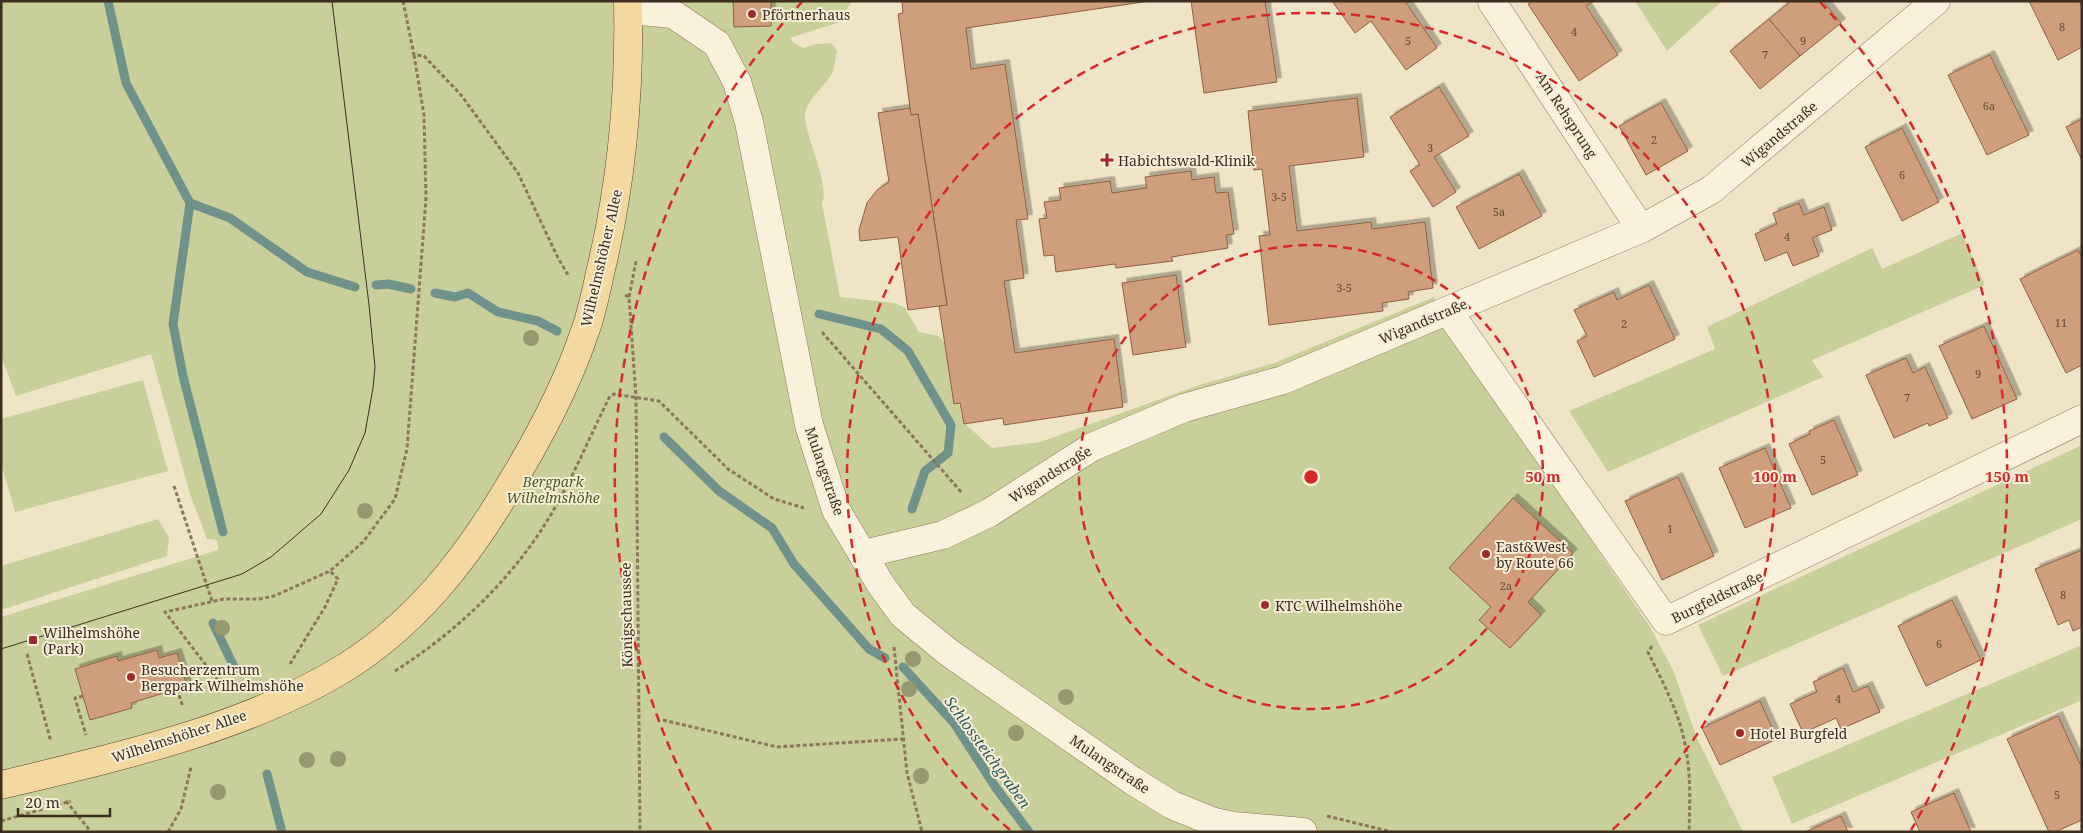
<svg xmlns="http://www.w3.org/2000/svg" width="2083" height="833" font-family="'Noto Serif',serif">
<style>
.green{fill:#c9cf9b}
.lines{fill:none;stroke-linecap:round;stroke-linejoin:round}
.stream{stroke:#6f938a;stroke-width:9}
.building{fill:#cf9f7d;stroke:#8d5f41;filter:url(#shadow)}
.minor-casing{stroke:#8d765c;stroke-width:29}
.major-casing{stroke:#5b4430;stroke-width:29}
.path{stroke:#8d765c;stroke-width:3;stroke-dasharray:4 2.5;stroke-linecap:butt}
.minor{stroke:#faf1dc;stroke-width:28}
.major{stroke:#f3d9a0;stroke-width:28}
.tram{stroke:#3d2e20;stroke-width:1}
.tree{fill:#96986f}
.ring{fill:none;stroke:#d62828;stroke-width:2.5;stroke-dasharray:9 6}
.poi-dot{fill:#9e2a2b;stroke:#f7eed8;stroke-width:2}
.labels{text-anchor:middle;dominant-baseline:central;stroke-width:4;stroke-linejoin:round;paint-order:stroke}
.number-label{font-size:11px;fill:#624a37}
.poi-label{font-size:14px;fill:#3d2e20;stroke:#f7eed8;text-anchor:start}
.street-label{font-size:14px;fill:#3d2e20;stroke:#f7eed8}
.park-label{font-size:14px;font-style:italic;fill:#4d5a26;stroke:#f7eed8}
.water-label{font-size:15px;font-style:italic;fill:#2f5d5a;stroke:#f7eed8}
.centre{fill:#d62828;stroke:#f7eed8;stroke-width:2.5}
.ring-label{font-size:15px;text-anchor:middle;font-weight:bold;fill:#d62828;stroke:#f7eed8;stroke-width:4;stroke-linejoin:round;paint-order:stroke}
</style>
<defs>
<filter id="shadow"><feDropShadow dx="4.5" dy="-4.5" stdDeviation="0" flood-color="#0004"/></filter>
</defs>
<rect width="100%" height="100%" fill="#f0e4c8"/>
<!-- green -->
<g class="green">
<path d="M1,1H852L837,23L790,38L794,43L803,48L816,44L831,43L837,51C835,59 835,70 830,77C822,89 804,102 805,118C807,139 830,187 822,203L840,297L895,303L905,308L919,332L939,336L947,347L963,422L992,448L1040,442L1200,385L1274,363L1434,297L1441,319L1650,627L1674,672L1696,736L1743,832H1V617L218,550L217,540L207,539L190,494L151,354L16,396L1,355Z"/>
<polygon points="1635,1 1722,1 1667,51"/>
<polygon points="1962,233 1985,285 1812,360 1823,377 1608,472 1569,411 1715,349 1707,327 1872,248 1882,269"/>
<polygon points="143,380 168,471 15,512 1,463 1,419"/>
<polygon points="2082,445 2082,519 1723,676 1698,625"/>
<polygon points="158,519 169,537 167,556 1,610 1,566"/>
<polygon points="2082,645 2082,700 1792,824 1772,777"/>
</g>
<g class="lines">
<!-- stream -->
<g class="stream">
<polyline points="108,1 126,83 190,203 230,218 307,272 355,287"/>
<polyline points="190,203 173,324 183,376 223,532"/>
<polyline points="376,285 388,284 411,289"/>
<polyline points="435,293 455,297 468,293 498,312 538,321 557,331"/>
<polyline points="819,314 881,329 908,351 951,425 948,453 925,471 912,509"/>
<polyline points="664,437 719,491 772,528 794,564 869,649 885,658"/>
<polyline points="213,623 235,669"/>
<polyline points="903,667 954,723 996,788 1029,832"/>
<polyline points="267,774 282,832"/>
</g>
</g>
<!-- building -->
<g class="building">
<polygon points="733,1 771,1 771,26 734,27"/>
<polygon points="902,1 1150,1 966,28 971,69 1005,64 1028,219 1016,220 1024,278 1004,281 1015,353 1114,339 1123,407 1004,425 1003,418 964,424 960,403 954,404 939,306 947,305 918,114 911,115 910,108 898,14 903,13"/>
<polygon points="1191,1 1265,1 1277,82 1204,93"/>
<polygon points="1332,1 1405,1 1437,48 1406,70 1371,21 1355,33"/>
<polygon points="1533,1 1594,1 1586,6 1618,55 1579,81 1528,4"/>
<polygon points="1791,1 1823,1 1841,23 1800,56 1769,19"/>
<polygon points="2029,1 2079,1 2082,6 2082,47 2058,60"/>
<polygon points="1769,19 1800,56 1760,89 1730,51"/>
<polygon points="1990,55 2029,135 1987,155 1948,75"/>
<polygon points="1439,87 1469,136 1434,157 1456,192 1433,207 1410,171 1420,165 1390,117"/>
<polygon points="1357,98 1364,157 1289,166 1297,231 1371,222 1372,229 1425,222 1433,288 1408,292 1409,299 1382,303 1383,311 1269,325 1259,236 1270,235 1262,169 1254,170 1248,111"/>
<polygon points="1661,103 1688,151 1646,175 1619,126"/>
<polygon points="910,108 911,115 918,114 947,305 908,310 898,237 860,241 859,230 867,203 877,190 889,182 878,113"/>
<polygon points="2082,119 2082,160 2066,127"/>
<polygon points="1902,128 1939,202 1902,221 1865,147"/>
<polygon points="1191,171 1192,180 1214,177 1216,193 1228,192 1234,234 1226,235 1228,248 1171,257 1173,261 1116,268 1115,264 1056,272 1054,255 1044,256 1039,219 1047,218 1044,202 1061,200 1059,188 1110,181 1112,193 1147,188 1145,177"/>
<polygon points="1519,174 1542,216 1479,249 1456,207"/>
<polygon points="1799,203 1804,215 1824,207 1832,230 1812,238 1819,256 1793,266 1787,252 1765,261 1755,234 1777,224 1773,213"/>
<polygon points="2078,250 2082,257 2082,365 2066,373 2020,279"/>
<polygon points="1176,275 1186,347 1133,355 1122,283"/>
<polygon points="1649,285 1675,339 1594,377 1577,341 1587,336 1574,310 1614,292 1617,300"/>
<polygon points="1984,326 2017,399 1972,419 1939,346"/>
<polygon points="1906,358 1913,373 1925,367 1948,418 1929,426 1928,423 1894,438 1866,375"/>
<polygon points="1834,420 1858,475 1812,495 1789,444 1810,434 1809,431"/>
<polygon points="1765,448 1791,508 1745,528 1719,468"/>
<polygon points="1678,477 1714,556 1662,580 1625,501"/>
<polygon points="1513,498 1573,553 1528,602 1541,615 1510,648 1479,620 1491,607 1449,568"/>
<polygon points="2082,550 2082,627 2073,631 2069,620 2058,625 2035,569"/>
<polygon points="1952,600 1981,660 1926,686 1898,626"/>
<polygon points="157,650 159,658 177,653 187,686 131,703 132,708 90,720 75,669 117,656 118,661"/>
<polygon points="1843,668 1853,692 1868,686 1880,712 1841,729 1836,718 1803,733 1790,704 1817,692 1813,682"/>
<polygon points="1760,701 1777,739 1720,765 1702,728"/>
<polygon points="2058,716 2082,768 2082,820 2055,832 2049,832 2007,739"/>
<polygon points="1954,793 1971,832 1920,832 1911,812"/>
<polygon points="1841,816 1848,832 1805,832"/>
</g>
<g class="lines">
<!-- minor casing -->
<g class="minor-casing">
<g id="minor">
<polyline points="1492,2 1641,229"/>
<polyline points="629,10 673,14 717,44 737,82 749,122 809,425 836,510 881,585 903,615 948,652 1133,781 1172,805 1214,822 1234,826 1303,832"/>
<polyline points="1448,311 1666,621 2082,419"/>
<polyline points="864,557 876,551 943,535 989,513 1092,447 1184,408 1283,380 1641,229 1711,190 1936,1"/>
</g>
</g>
<!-- major casing -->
<g class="major-casing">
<path id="major" d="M1,785C114,758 246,729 346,667C414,624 463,563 504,495C535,445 565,390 584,334C592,313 596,291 601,269C622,181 630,92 628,1"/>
</g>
<!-- path -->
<g class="path">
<polyline points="403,1 414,55 424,56 461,95 518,173 557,256 568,275"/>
<polyline points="625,295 629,297 636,397 640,832"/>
<polyline points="629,297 636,261"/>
<polyline points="822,332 962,493"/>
<polyline points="174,486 212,601"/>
<path d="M1652,646L1648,652C1662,681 1679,712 1685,744C1691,773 1690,802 1689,832"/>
<polyline points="894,647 907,773 922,832"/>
<polyline points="27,654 51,742"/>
<polyline points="290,664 325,607 338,579 330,571"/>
<path d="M395,671C448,637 494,596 531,545C564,500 585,446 610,396L614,394L659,401L728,469L774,499L804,508"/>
<polyline points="177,689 183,707"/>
<polyline points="226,691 165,612 224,599 259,599 274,596 330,571 363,542 395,499 407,449 426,198 424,115 414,55"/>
<polyline points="83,696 75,698 86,735"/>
<polyline points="663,720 777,747 903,739"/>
<polyline points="66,801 91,832"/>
<polyline points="1327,816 1392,832"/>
<polyline points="1,821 71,801"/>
<polyline points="168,832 181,809 191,767"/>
</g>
<!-- minor -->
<use href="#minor" class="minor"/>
<!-- major -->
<use href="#major" class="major"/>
<!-- tram -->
<polyline class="tram" points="1,649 242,574 271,557 321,514 349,470 365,433 373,388 375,367 369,305 332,1"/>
</g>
<!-- trees -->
<g class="tree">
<circle cx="531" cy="338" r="8"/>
<circle cx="365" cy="511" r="8"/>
<circle cx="222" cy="628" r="8"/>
<circle cx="913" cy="659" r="8"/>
<circle cx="909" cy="689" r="8"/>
<circle cx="1066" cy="697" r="8"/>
<circle cx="1016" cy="733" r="8"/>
<circle cx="338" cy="759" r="8"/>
<circle cx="307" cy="760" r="8"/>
<circle cx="921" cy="776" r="8"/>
<circle cx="218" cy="792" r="8"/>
</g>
<!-- distance rings -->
<g class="ring">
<circle cx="1311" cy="477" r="232"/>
<path d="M1010 830A464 464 0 1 1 1612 830"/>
<path d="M711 830A696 696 0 0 1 802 2M1820 2A696 696 0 0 1 1911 830"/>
</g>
<!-- markers -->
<g class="poi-dot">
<circle cx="752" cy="14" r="5"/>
<path d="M1104.5 152.5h5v5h5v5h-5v5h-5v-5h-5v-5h5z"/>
<circle cx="1486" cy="554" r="5"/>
<circle cx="1265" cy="605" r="5"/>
<rect x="28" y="635" width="10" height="10" rx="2.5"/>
<circle cx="131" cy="677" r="5"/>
<circle cx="1740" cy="733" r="5"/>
</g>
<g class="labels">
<!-- number labels -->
<g class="number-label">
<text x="2062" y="26">8</text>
<text x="1574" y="31">4</text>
<text x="1408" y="40">5</text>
<text x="1803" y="40">9</text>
<text x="1765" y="54">7</text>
<text x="1989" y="105">6a</text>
<text x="1654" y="139">2</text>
<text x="1430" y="147">3</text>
<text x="1902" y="174">6</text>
<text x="1279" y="196">3-5</text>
<text x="1499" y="211">5a</text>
<text x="1787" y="236">4</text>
<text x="1344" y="287">3-5</text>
<text x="2061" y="322">11</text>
<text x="1624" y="323">2</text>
<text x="1978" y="373">9</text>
<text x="1907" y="397">7</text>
<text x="1823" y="459">5</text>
<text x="1670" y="528">1</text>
<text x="1506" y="585">2a</text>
<text x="2063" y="594">8</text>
<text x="1939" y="643">6</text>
<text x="1838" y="698">4</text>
<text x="2057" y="794">5</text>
</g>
<!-- poi labels -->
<g class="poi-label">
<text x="762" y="14">Pförtnerhaus</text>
<text x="1118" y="160">Habichtswald-Klinik</text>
<text x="1496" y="546">East&amp;West<tspan x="1496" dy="16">by Route 66</tspan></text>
<text x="1275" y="605">KTC Wilhelmshöhe</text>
<text x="43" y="632">Wilhelmshöhe<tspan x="43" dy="16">(Park)</tspan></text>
<text x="141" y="669">Besucherzentrum<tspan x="141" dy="16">Bergpark Wilhelmshöhe</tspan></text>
<text x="1750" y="733">Hotel Burgfeld</text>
</g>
<!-- street labels -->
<g class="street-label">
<text transform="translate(1567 115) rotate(57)">Am Rehsprung</text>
<text transform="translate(1779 134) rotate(-40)">Wigandstraße</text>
<text transform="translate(601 258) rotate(-77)">Wilhelmshöher Allee</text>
<text transform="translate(1423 321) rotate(-23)">Wigandstraße</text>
<text transform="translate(825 471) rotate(71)">Mulangstraße</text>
<text transform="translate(1050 474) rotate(-32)">Wigandstraße</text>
<text transform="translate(1717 597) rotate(-26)">Burgfeldstraße</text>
<text transform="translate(626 615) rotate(-91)">Königschaussee</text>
<text transform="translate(179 736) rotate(-18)">Wilhelmshöher Allee</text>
<text transform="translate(1110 764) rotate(34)">Mulangstraße</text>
</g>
<!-- park labels -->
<g class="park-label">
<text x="553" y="481">Bergpark<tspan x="553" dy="16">Wilhelmshöhe</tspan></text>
</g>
<!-- water labels -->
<g class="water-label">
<text transform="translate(988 752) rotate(54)">Schlossteichgraben</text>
</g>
</g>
<circle cx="1311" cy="477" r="8" class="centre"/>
<g class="ring-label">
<text x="1543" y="482">50 m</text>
<text x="1775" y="482">100 m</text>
<text x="2007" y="482">150 m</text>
</g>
<!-- border -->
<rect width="2083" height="833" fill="none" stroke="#3d2e20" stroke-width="5"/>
<!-- scale -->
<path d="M18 808v8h92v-8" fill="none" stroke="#3d2e20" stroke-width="2.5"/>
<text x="25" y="808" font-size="15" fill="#3d2e20" stroke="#f7eed8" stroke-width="4" paint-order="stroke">20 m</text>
</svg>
